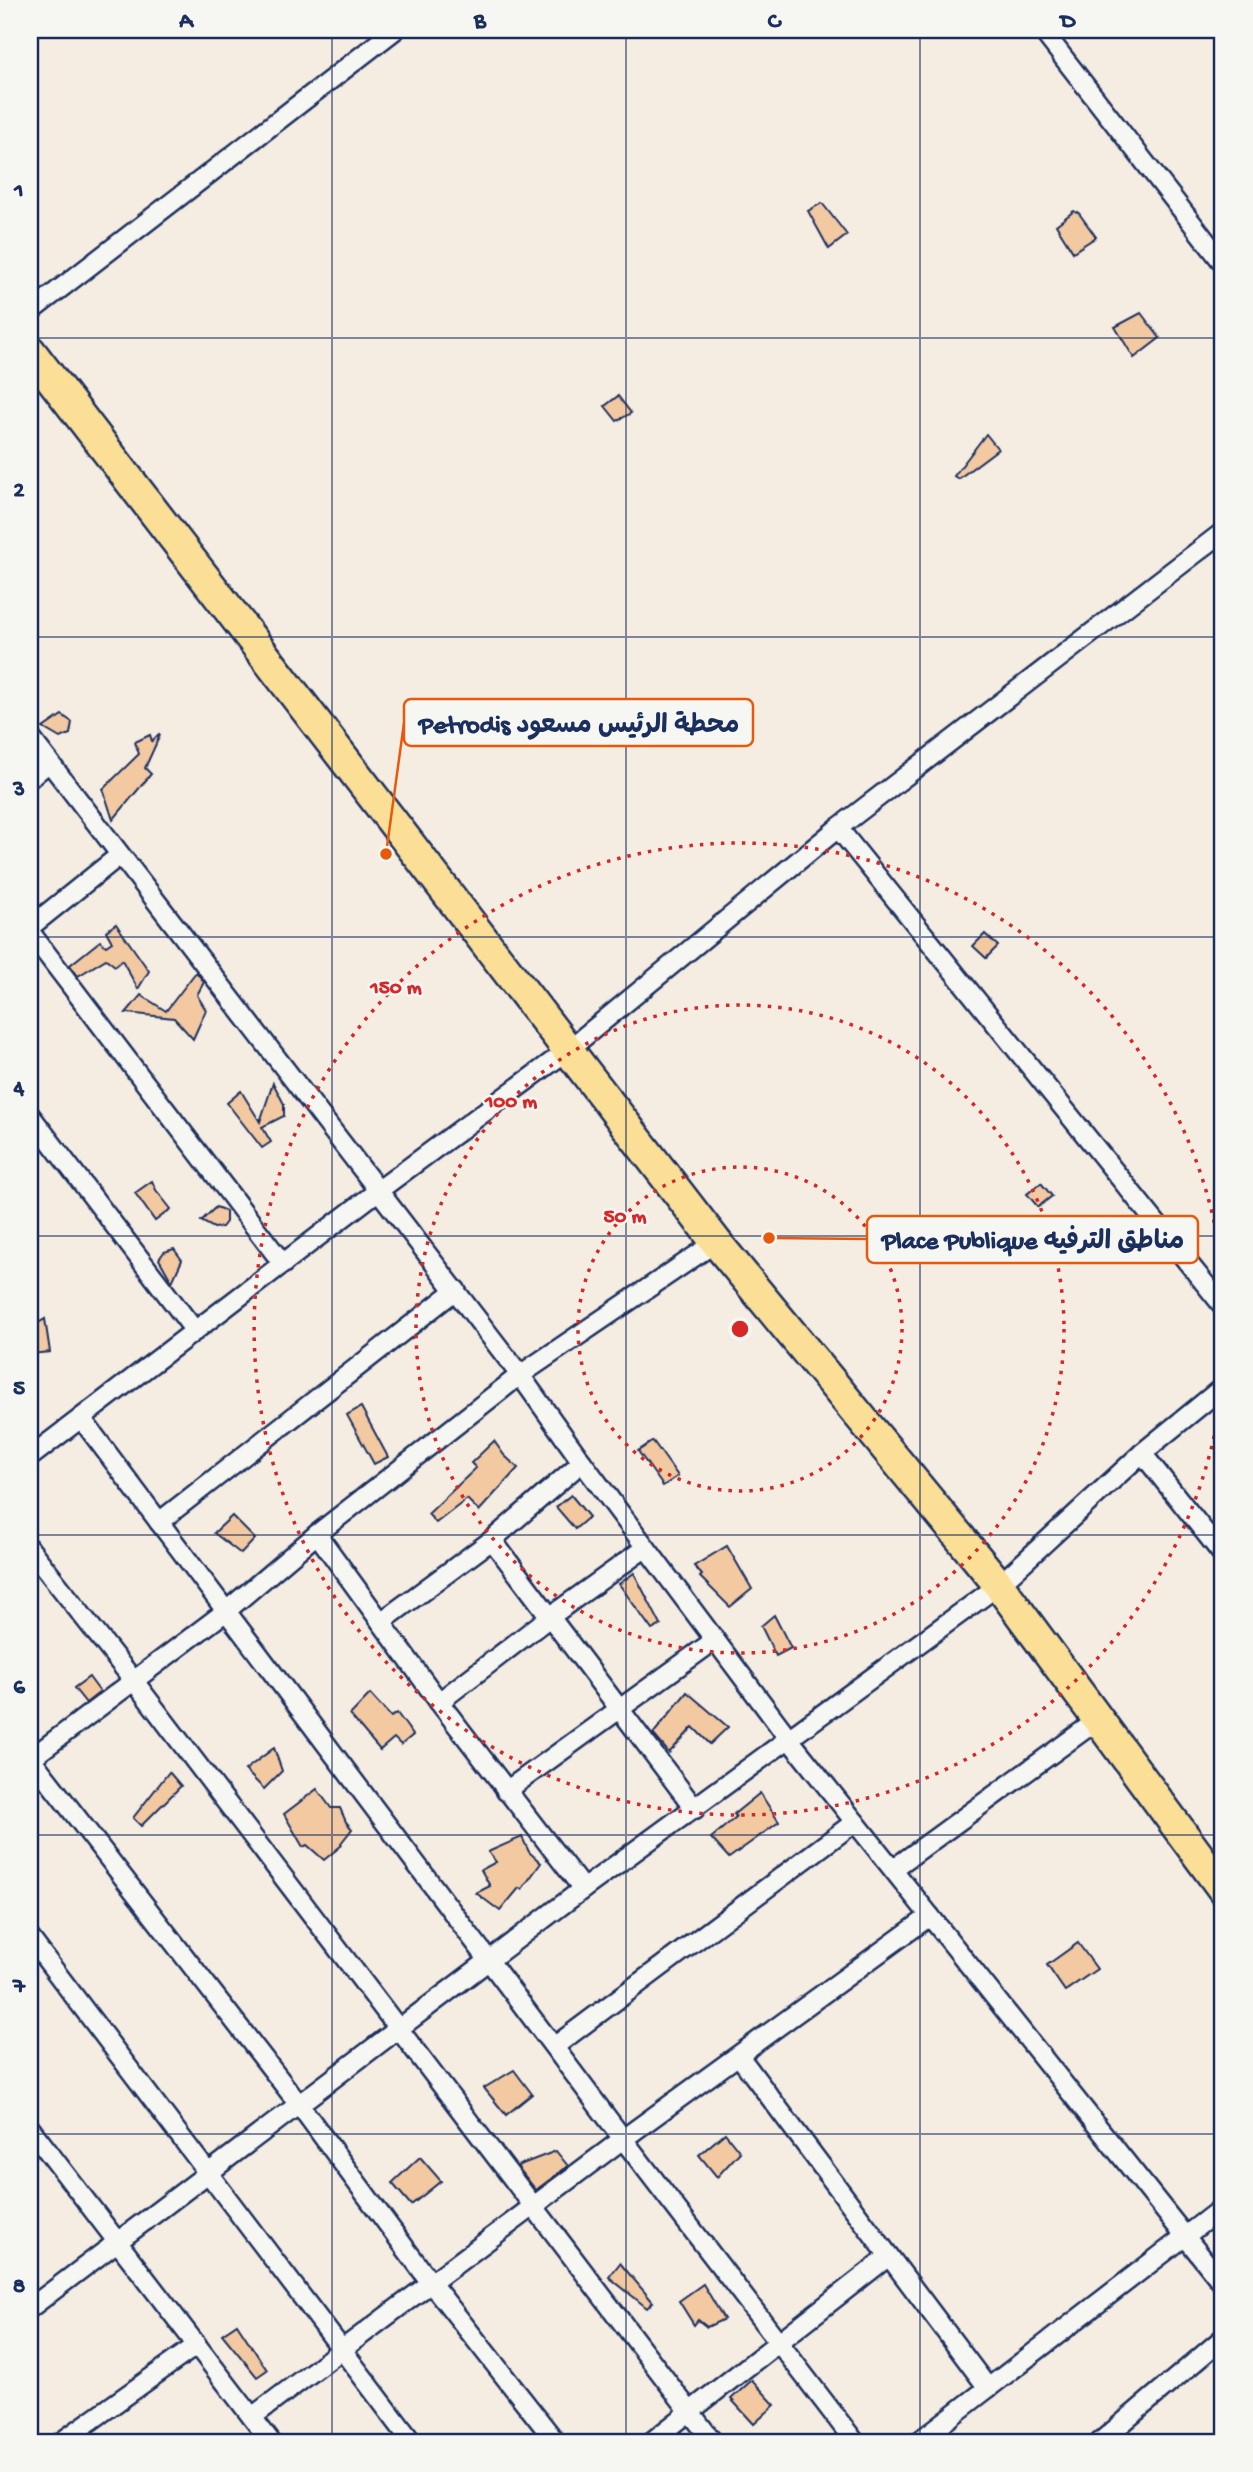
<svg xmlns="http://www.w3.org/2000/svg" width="1253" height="2472" font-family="'Gochi Hand','Playpen Sans Arabic',sans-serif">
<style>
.building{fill:#f3c9a2;stroke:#1b2f5e;stroke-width:2}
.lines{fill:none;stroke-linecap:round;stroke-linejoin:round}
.street-casing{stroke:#1b2f5e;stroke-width:23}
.primary-casing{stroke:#1b2f5e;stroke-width:35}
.street{stroke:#f6f6f2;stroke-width:18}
.primary{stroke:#fbdf96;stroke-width:30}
.grid{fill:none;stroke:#1b2f5e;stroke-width:2;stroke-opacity:0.55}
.ring{fill:none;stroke:#d62828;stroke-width:3.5;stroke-dasharray:3.5 7}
.centre{fill:#d62828;stroke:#f6f6f2;stroke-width:3.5}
.ring-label{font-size:21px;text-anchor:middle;font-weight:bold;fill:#d62828;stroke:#f6f6f2;stroke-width:5;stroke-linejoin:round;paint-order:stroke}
.leader{fill:none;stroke:#e8590c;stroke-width:2.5}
.callout-dot{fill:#e8590c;stroke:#f6f6f2;stroke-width:2.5}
.callout{fill:#f6f6f2;stroke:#e8590c;stroke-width:2.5}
.callout-label{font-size:26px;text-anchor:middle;font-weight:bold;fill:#1b2f5e}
.neatline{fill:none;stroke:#1b2f5e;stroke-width:2.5}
.grid-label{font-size:23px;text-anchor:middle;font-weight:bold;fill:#1b2f5e}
</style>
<rect width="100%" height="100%" fill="#f5ede2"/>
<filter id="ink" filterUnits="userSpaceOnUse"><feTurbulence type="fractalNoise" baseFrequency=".0143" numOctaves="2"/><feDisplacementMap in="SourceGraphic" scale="14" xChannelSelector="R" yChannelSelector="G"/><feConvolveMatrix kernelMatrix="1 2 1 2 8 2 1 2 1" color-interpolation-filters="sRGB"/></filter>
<g filter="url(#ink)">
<!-- building -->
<g class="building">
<polygon points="822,203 847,235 829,249 808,211"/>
<polygon points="1074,211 1077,213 1078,212 1096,237 1073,252 1056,225"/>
<polygon points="1141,313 1160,338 1134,358 1115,327"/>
<polygon points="618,396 631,413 617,421 605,406"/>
<polygon points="986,434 998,449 958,479 954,476"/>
<polygon points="62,715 72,722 70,734 60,738 43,728"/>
<polygon points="159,734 160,735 145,768 151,774 113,820 103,789 139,754 135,742 150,735 152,741"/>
<polygon points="116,924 149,971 138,989 122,960 115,966 106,959 78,976 70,965 100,941 106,946 112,942 106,931"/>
<polygon points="985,934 998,946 986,958 973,946"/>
<polygon points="196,972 204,982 197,995 206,1010 193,1039 174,1018 126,1013 141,995 166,1011"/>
<polygon points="273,1083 284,1104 284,1116 262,1127 271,1142 262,1148 227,1103 241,1091 260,1122"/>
<polygon points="152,1181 156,1190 171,1209 155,1221 135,1193"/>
<polygon points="1041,1183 1052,1196 1038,1207 1027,1194"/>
<polygon points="216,1207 226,1211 226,1222 222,1227 214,1228 201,1221"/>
<polygon points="174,1249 182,1260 172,1282 159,1259 164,1252"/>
<polygon points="45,1319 50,1352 30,1354 30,1328"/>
<polygon points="361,1407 388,1457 374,1464 347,1415"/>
<polygon points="494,1441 504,1455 518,1468 479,1511 467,1499 436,1523 428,1514 476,1468 471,1463"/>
<polygon points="653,1441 678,1476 663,1486 638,1451"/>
<polygon points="571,1495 589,1517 575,1529 556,1507"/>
<polygon points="232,1516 255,1539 241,1554 214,1533"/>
<polygon points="727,1546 752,1589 730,1607 700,1577 702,1575 694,1566"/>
<polygon points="634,1573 661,1625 652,1630 619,1584"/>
<polygon points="774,1615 791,1648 776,1656 761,1626"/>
<polygon points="89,1677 100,1692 86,1703 74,1688"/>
<polygon points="687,1692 728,1727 710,1744 693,1727 669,1753 653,1734"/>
<polygon points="370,1694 391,1717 397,1713 413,1735 401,1745 394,1738 380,1750 350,1715"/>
<polygon points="274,1748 282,1771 264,1789 245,1770"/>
<polygon points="169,1772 181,1786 141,1826 133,1818"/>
<polygon points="317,1789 331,1808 340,1808 346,1822 352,1829 341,1843 342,1845 324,1860 307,1845 303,1847 284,1814"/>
<polygon points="760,1793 779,1822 729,1858 711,1838 736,1817 734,1814"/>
<polygon points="522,1837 529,1852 541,1863 522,1889 519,1888 500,1911 476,1893 490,1886 481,1870 496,1862 488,1852"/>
<polygon points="1078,1943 1097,1969 1065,1991 1047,1965"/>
<polygon points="514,2070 532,2094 506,2115 484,2088"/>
<polygon points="725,2133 740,2152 717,2177 699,2155"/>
<polygon points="556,2151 568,2166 536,2190 517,2166"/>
<polygon points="420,2157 441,2181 411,2205 392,2183"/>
<polygon points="620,2263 653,2302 647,2308 609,2277"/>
<polygon points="703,2284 724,2319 707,2327 698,2320 694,2325 679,2301"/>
<polygon points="237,2324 267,2370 257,2377 222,2334"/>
<polygon points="752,2380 775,2405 754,2424 731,2399"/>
</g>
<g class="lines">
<!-- street casing -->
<g class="street-casing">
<g id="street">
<polyline points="1042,30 1223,263"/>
<polyline points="30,312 395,30"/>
<polyline points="30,737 520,1375 582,1462 789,1739 1223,2284"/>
<polyline points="30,778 49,762"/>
<polyline points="838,828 1223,1306"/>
<polyline points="30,927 120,855"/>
<polyline points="30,932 283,1264"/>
<polyline points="30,1115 195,1331"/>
<polyline points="81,1418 623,2139 855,2442"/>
<polyline points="1142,1453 1223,1555"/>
<polyline points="30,1457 379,1190 568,1050 838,828 1223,532"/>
<polyline points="159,1522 456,1290"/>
<polyline points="317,1534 439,1702 583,1889"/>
<polyline points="492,1540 695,1809"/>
<polyline points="30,1549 134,1681 713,2442"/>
<polyline points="381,1622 492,1540 582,1462"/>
<polyline points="439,1702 551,1616 645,1548"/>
<polyline points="30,1757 298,2103 431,2283 556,2442"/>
<polyline points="30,1759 225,1612 317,1534 520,1375 716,1242"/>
<polyline points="506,1791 715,1640"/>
<polyline points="893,1869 1099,1719"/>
<polyline points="30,1938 412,2442"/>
<polyline points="555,2046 855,1822"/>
<polyline points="739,2056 988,2388"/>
<polyline points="30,2128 271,2442"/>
<polyline points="30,2308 583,1889 999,1585 1142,1453 1223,1387"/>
<polyline points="252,2417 623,2139 930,1916"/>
<polyline points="61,2442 197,2345"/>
<polyline points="651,2442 889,2256"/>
<polyline points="918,2442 1223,2207"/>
<polyline points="1100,2442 1223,2338"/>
</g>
</g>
<!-- primary casing -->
<g class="primary-casing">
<polyline id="primary" points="30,351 716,1242 999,1585 1223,1889"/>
</g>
<!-- street -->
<use href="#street" class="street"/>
<!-- primary -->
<use href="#primary" class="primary"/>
</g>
</g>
<!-- grid -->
<path class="grid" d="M332,30V2442M626,30V2442M920,30V2442M30,338H1223M30,637H1223M30,937H1223M30,1236H1223M30,1535H1223M30,1835H1223M30,2134H1223"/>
<!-- distance rings -->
<g class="ring">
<circle cx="740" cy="1329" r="162"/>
<circle cx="740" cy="1329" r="324"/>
<path d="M1223 1384A486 486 0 1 1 1223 1274"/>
</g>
<circle cx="740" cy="1329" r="10" class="centre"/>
<g class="ring-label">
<text x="396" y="993">150 m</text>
<text x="511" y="1107">100 m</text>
<text x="625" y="1222">50 m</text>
</g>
<!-- callouts -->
<path class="leader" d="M386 854L404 723M769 1238L867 1239"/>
<g class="callout-dot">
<circle cx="386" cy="854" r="7"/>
<circle cx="769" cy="1238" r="7"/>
</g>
<g class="callout">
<rect x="404" y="699" width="349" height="47" rx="7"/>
<rect x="867" y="1216" width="331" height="47" rx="7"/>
</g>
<g class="callout-label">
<text x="579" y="732">Petrodis محطة الرئيس مسعود</text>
<text x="1033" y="1248">Place Publique مناطق الترفيه</text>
</g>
<!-- margin -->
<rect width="1253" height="2472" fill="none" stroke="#f6f6f2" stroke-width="77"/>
<rect x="38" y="38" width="1176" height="2396" class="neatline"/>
<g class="grid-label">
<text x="186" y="27">A</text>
<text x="480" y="27">B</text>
<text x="774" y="27">C</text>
<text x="1068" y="27">D</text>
<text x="19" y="196">1</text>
<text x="19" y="496">2</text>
<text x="19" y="795">3</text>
<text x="19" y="1094">4</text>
<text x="19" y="1394">5</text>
<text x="19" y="1693">6</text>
<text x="19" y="1992">7</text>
<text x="19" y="2292">8</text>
</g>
</svg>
